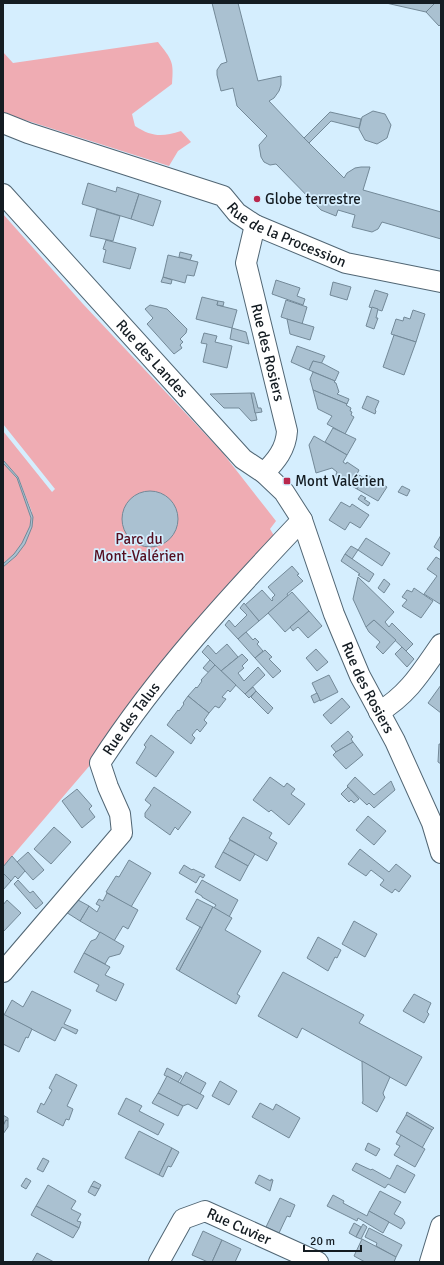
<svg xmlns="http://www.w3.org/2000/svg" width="444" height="1265" font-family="Signika,sans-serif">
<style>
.green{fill:#efacb3}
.building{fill:#aac1d1;stroke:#738998}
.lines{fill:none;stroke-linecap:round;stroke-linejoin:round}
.street-casing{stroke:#516674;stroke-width:22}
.street{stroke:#fff;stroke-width:20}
.poi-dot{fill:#b9284d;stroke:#d5eefe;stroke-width:1.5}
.labels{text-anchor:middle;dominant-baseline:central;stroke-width:3.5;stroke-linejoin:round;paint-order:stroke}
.poi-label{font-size:15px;fill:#141c22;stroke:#d5eefe;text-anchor:start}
.street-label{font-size:15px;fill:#141c22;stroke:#d5eefe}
.park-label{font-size:15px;fill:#550e20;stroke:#d5eefe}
</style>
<rect width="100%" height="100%" fill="#d5eefe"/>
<!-- green -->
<g class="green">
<path d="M158,42C172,60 174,61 172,84L132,114L135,126C152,137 162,137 181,131L191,142L178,151L169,166L3,113V52L13,63Z"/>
<polygon points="3,214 83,304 222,452 276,521 270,529 279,544 3,867 3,567 16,556 14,554 3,564 3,463 17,478 30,514 32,512 18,477 3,460 3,431 52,492 55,489 3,424"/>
</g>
<!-- building -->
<g class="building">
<polygon points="212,3 238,3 258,81 281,76 281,85 279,91 274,98 269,101 304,138 344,178 347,173 355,168 361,167 370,167 363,190 441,212 441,239 382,222 378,229 372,232 352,227 355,215 338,210 336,216 321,210 276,164 270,165 264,162 261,157 259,145 267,136 237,106 233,88 221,91 217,75 217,70 221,64 227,62"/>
<polygon points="386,3 435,3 426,12"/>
<polygon points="435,3 441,3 441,24 439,26 426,12"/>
<polygon points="373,111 385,114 391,125 387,138 377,144 365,140 359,129 362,117"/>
<polygon points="330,112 361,119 359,128 331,121 309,143 304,138"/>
<polygon points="88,183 116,192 117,187 139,194 131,219 82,204"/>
<polygon points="139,194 161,201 153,226 131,219"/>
<polygon points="97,209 120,216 113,241 90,236"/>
<polygon points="106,240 136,248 130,269 103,262 106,250 103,249"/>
<polygon points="180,252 192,255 190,260 179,257"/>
<polygon points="168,255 198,262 194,276 187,275 185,283 163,277"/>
<polygon points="163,277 172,280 171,284 161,282"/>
<polygon points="276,280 300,288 297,296 305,299 303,305 272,294"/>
<polygon points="333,282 351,287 347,300 330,295"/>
<polygon points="375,290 388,294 382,311 369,307"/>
<polygon points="202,297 218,301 217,305 237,310 232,328 196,319"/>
<polygon points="286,300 307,307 302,324 281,317"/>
<polygon points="218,301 224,302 223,306 217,305"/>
<polygon points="150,305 167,309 187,329 186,333 180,339 183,342 180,345 182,348 174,354 147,324 153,318 145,309"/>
<polygon points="372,307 378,309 376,318 378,318 374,329 366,326"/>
<polygon points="413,310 425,314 416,342 391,334 396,319 403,321 404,317 410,319"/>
<polygon points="287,319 314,327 310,340 290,334"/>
<polygon points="232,328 246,332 249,344 230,339"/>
<polygon points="204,333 217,336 215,342 232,346 227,368 203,362 207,344 201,343"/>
<polygon points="394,335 416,342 404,375 383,367"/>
<polygon points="297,346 325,356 321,364 313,361 309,370 291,362"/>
<polygon points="313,361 322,363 339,372 335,381 309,370"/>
<polygon points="313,372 335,381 334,382 336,383 339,392 337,394 349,399 347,404 313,390 310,379"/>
<polygon points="313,390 347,404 346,405 351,408 350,411 352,412 351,415 354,417 345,434 327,424 332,416 318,409"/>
<polygon points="251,393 257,420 251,421 239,408 224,408 210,394"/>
<polygon points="251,393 254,393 258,408 261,408 262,412 255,413"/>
<polygon points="367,396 379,401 375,410 376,411 375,414 362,408"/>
<polygon points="333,428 356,439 347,455 325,442"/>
<polygon points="314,436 347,455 343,462 346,464 347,462 359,470 357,474 364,478 366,474 387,487 378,501 357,489 360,482 354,479 350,485 335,477 337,472 332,468 316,473 309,445"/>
<polygon points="3,460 18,477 33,517 32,527 25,544 16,556 3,567 3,564 14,554 22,543 30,526 31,518 17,478 3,463"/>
<polygon points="354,479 360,482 357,489 350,485"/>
<polygon points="402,486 410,490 407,496 398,492"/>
<circle cx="150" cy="519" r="28"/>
<polygon points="361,495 366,498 364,499 370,503 368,506 358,499"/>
<polygon points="341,502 350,507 352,504 369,515 360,528 350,522 345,530 329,520"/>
<polygon points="441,535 441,552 434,547"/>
<polygon points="366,538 390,553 382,566 358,550"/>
<polygon points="351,546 358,550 352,559 345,554"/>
<polygon points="345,554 374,574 369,582 358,575 360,574 341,561"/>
<polygon points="436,557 441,560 441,603 440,604 424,594 437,576 427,569"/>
<polygon points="292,566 299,574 297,575 303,581 287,594 288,596 259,621 245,605 262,590 272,601 273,600 272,598 275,595 268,587"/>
<polygon points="358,577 394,612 385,622 389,627 392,623 413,644 406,651 374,620 366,627 353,599"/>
<polygon points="384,579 390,584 384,593 378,588"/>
<polygon points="414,588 433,601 421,618 402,606 407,600 402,597 407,590 412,592"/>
<polygon points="292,592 309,611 285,632 268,613"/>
<polygon points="244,603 259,621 238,639 225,625 229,620 235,627 247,615 240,608"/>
<polygon points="309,611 322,626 308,638 298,627 293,631 290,627"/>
<polygon points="374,620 396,640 383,654 376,647 380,642 369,632 366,627"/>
<polygon points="246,632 253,640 255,638 259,642 257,644 263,651 255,658 238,639"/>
<polygon points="227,644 238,657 221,671 202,652 208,645 216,654"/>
<polygon points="402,647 414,659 407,667 395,654"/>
<polygon points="316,649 328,662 317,671 306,658"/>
<polygon points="265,650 272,657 269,659 281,671 273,678 255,658"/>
<polygon points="242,654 248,660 242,666 244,668 238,673 244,681 258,667 265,675 245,694 221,671"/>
<polygon points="210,660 215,665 209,673 203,668"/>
<polygon points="215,665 236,685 230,692 228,690 222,697 226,699 219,708 215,706 209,713 188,696 196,687 197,688 202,681 201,680"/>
<polygon points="329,675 338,692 320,701 320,700 312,683"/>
<polygon points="441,685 441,713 428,703"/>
<polygon points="253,687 256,691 249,698 245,694"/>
<polygon points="256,691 273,708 268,714 251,697"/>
<polygon points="317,693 320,700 314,703 311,696"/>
<polygon points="188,696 209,713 204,720 207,723 200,732 197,729 192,735 195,738 191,744 167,725 178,710 179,711 184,704 183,703"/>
<polygon points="342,698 350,707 331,724 323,715"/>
<polygon points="348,731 353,737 351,739 353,742 336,752 331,746"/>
<polygon points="151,735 174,752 156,777 136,763 146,747 144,745"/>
<polygon points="353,742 363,755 346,769 333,755 336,752"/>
<polygon points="439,744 441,744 441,764 438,762"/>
<polygon points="270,777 284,787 287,783 295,789 291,794 305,804 289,825 271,810 269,812 253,800"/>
<polygon points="355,777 374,795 391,781 395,790 374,808 369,803 367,805 347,786"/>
<polygon points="154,787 191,812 178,830 175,827 170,835 145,817 145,813 151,805 145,800"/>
<polygon points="348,787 359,799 354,803 351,800 349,802 341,794"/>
<polygon points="77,789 92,806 89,809 95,817 82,828 62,801"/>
<polygon points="368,816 386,831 374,845 356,830"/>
<polygon points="243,817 272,833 269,838 277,843 267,861 229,839"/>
<polygon points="54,827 71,842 51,864 34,849"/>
<polygon points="230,840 255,854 248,866 223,852"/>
<polygon points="360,849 389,872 396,864 411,876 399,892 395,889 392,893 380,885 384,880 371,870 366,876 348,864"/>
<polygon points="28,852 44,870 33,880 17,862"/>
<polygon points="223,852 248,866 240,881 215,867"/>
<polygon points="12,856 25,871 18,879 15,876 11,881 3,873 3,867"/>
<polygon points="129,860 151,873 131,907 106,892 116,876 119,877"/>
<polygon points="184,865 192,870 193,869 205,875 203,878 200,876 196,883 179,873"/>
<polygon points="3,873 11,881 3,890"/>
<polygon points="18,880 30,893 33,891 43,903 36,909 14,884"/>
<polygon points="202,880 238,900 229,917 214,908 216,905 202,897 202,896 195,892"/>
<polygon points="107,893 138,910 128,929 123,926 114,941 80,921 89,906 97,912 100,906 96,904 99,899 103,901"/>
<polygon points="69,895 89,906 80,921 58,907"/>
<polygon points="197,899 213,907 202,928 186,919"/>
<polygon points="7,900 21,913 3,932 3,905"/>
<polygon points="213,907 232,918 225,930 261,951 237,994 240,996 236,1004 179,971"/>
<polygon points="354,921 377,934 365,957 342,944"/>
<polygon points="200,927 202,928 179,971 176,969"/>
<polygon points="100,932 124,946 120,954 109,957 105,964 84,953 91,941 96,939"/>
<polygon points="318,937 341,950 337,958 335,957 328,971 307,958"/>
<polygon points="84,953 110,967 105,975 124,984 116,1001 96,991 99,985 74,972"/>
<polygon points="283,972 364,1015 359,1023 422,1057 406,1086 302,1028 297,1038 258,1016"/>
<polygon points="32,991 71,1010 64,1024 78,1030 76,1034 62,1027 55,1041 4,1015 12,1000 23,1007"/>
<polygon points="414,994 431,1003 427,1012 429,1014 424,1023 403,1011"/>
<polygon points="3,1014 32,1029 28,1038 26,1037 19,1052 3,1044"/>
<polygon points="362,1061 390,1077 383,1093 384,1096 385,1097 377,1112 362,1103 363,1101"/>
<polygon points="167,1068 182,1076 178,1082 164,1075"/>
<polygon points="186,1072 206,1083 200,1094 180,1083"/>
<polygon points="56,1074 77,1085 67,1106 73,1109 69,1120 66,1119 63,1126 37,1112 41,1103 44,1105 52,1090 49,1088"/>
<polygon points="167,1076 204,1096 197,1109 188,1104 183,1106 158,1093"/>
<polygon points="220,1081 237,1091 229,1105 212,1096"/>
<polygon points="158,1093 183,1106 178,1116 152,1103"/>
<polygon points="126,1098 142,1106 139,1111 164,1124 158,1135 118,1114"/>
<polygon points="260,1103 273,1110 276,1104 300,1118 289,1138 252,1117"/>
<polygon points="407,1112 434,1128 432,1130 406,1115"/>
<polygon points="3,1115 8,1118 8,1121 6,1120 3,1126"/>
<polygon points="406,1115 432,1130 422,1148 396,1132"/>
<polygon points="6,1120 8,1121 8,1127 3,1134 3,1126"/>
<polygon points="139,1131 172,1148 159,1175 125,1158"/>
<polygon points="401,1135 425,1149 415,1167 394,1155 400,1146 396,1144"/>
<polygon points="368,1143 380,1149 376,1156 365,1150"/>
<polygon points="172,1148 179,1152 171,1167 168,1166 163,1177 159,1175"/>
<polygon points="43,1158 49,1161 43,1172 37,1169"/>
<polygon points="356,1163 371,1170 372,1169 390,1179 397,1165 415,1175 405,1193 388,1184 385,1188 352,1170"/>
<polygon points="259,1175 271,1181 271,1179 273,1180 270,1191 255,1183"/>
<polygon points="26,1178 31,1181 26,1189 21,1186"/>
<polygon points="94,1181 101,1185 99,1189 91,1186"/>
<polygon points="48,1185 76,1201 71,1209 81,1214 77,1221 81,1222 79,1228 36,1206"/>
<polygon points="91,1186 99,1189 95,1196 88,1192"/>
<polygon points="380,1191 401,1202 394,1214 403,1219 405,1223 401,1229 369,1211"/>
<polygon points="333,1195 344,1201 343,1203 367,1216 369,1211 389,1222 383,1233 358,1218 357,1221 327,1206"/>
<polygon points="280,1198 295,1205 290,1217 287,1216 279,1233 266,1227"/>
<polygon points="36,1206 79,1228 73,1238 31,1215"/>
<polygon points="354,1223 361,1227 356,1237 349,1233"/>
<polygon points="363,1224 367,1227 361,1239 356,1237"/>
<polygon points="369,1228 402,1245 396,1257 376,1246 377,1243 365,1237"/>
<polygon points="203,1231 222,1240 212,1262 208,1262 192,1255"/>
<polygon points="362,1239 396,1257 394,1262 365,1262 354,1256"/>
<polygon points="222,1240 241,1249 235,1262 212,1262"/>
<polygon points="37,1253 54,1262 32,1262"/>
</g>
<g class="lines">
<!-- street casing -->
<g class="street-casing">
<g id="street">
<path id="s1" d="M3,123L28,133L223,196L237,213L255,225L346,263L441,282"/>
<path id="s2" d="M3,194L243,459L264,473L284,492L302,520L334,614L360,676L395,741L432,823L441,853"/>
<path id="s3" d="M255,225L246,263L287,431C286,449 276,461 264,473"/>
<path d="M379,712C409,694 422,671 441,644"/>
<path id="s4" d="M3,972L122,833L120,814L108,787L100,763C157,675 230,596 302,520"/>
<path id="s5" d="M159,1262L183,1219L205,1211L318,1262"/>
<polyline points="430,1262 441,1226"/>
</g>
</g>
<!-- street -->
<use href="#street" class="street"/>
</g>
<!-- markers -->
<g class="poi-dot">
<circle cx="257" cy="199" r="4"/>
<rect x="283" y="477" width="8" height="8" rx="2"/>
</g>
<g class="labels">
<!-- poi labels -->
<g class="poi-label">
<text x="265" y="199">Globe terrestre</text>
<text x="295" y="481">Mont Valérien</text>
</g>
<!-- street labels -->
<g class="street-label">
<text stroke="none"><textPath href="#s1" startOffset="308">Rue de la Procession</textPath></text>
<text stroke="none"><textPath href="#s3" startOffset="131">Rue des Rosiers</textPath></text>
<text stroke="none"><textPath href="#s2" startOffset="222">Rue des Landes</textPath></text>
<text stroke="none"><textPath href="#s2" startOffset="624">Rue des Rosiers</textPath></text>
<text stroke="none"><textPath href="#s4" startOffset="311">Rue des Talus</textPath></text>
<text stroke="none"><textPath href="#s5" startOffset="110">Rue Cuvier</textPath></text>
</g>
<!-- park labels -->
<g class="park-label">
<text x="139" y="539">Parc du<tspan x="139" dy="17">Mont-Valérien</tspan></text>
</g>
</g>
<!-- border -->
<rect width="444" height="1265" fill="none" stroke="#141c22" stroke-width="8"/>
<!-- scale -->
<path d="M304 1245v6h57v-6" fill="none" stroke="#141c22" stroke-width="2"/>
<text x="310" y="1245" font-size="12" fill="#141c22" stroke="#d5eefe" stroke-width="3" paint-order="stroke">20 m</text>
</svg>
